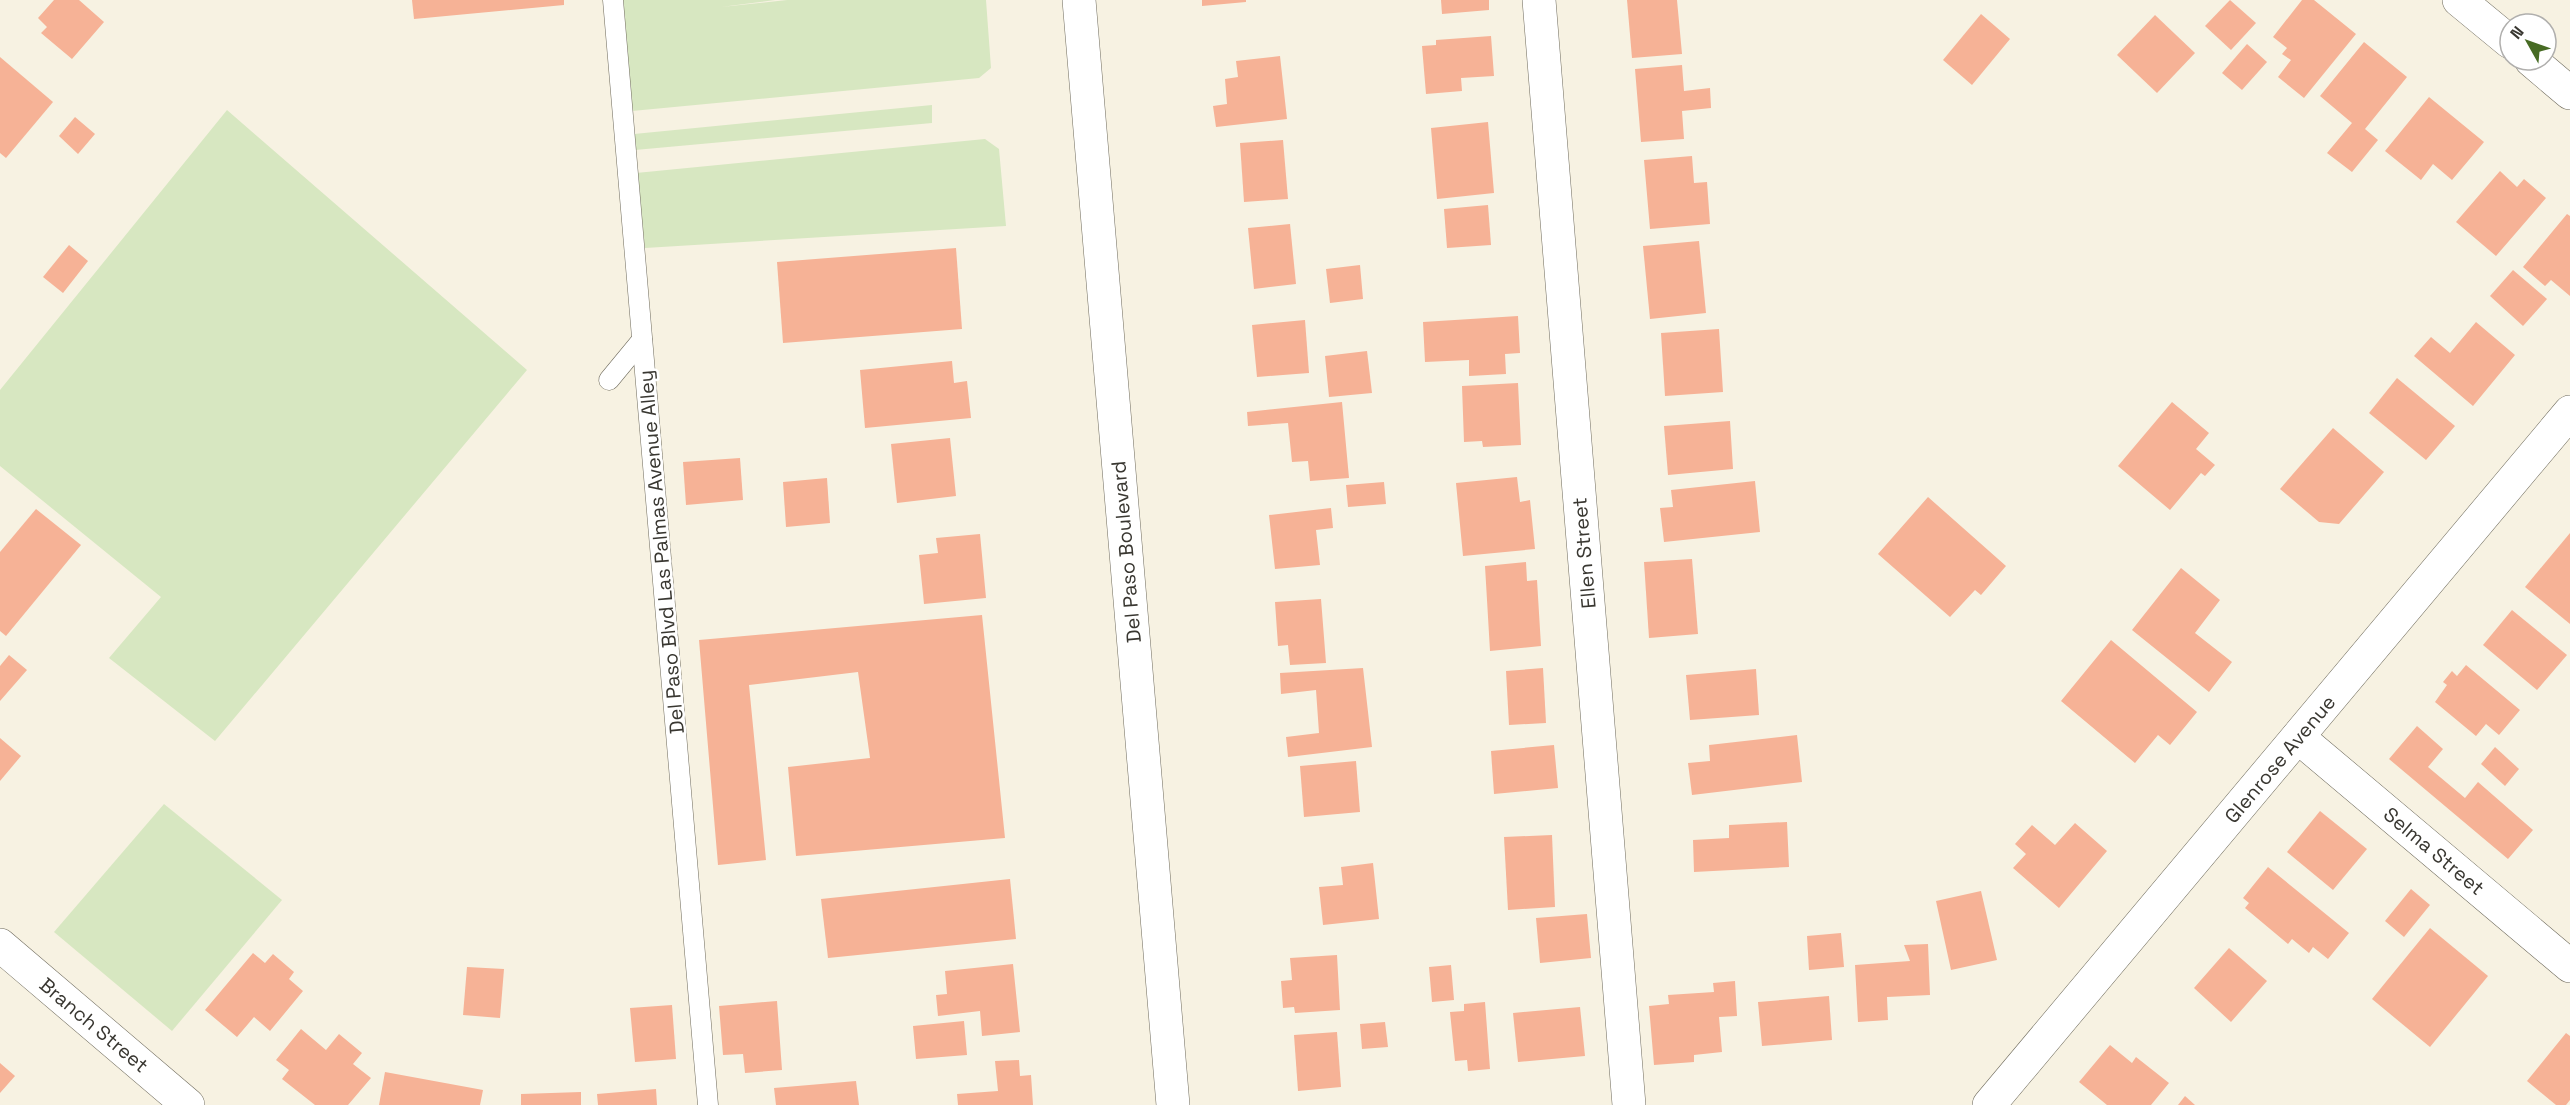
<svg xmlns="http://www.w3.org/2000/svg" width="2570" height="1105" font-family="'Space Grotesk',sans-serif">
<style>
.green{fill:#d7e7c1}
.building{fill:#f6b296}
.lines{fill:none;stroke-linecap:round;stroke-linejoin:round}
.lane-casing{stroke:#6f6b5d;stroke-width:21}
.street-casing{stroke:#6f6b5d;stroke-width:34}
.secondary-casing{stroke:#6f6b5d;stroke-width:34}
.lane{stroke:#fff;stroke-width:20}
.street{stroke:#fff;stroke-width:33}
.secondary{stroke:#fff;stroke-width:33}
.labels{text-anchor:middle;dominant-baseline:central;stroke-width:5;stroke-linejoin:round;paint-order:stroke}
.street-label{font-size:20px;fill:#393731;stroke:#fff}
</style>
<rect width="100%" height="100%" fill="#f7f2e2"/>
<!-- green -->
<g class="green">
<polygon points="623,0 775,0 721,7 787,0 986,0 991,68 979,78 632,111"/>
<polygon points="932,105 932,123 635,150 634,134"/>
<polygon points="227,110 527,370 215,741 109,658 161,597 0,466 0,390"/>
<polygon points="985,139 999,149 1006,226 645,248 636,173"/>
<polygon points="164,804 282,900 172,1031 54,932"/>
</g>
<!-- building -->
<g class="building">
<polygon points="54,0 79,0 104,22 72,59 41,33 47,27 38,18"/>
<polygon points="412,0 564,0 564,5 414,19"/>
<polygon points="1202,0 1246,0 1246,2 1202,6"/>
<polygon points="1441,0 1489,0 1489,10 1442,14"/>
<polygon points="1627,0 1677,0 1682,54 1632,58"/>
<polygon points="2230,0 2256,23 2231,50 2205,26"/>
<polygon points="2302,0 2314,0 2356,34 2304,98 2278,77 2291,60 2282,54 2287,48 2273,37"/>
<polygon points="1981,14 2010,39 1972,85 1943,60"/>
<polygon points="2155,15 2195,53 2157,93 2117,55"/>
<polygon points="1491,36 1494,76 1461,78 1462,91 1426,94 1422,46 1436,45 1436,40"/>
<polygon points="2364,42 2407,77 2365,129 2378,140 2352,172 2327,153 2352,123 2320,96"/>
<polygon points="2247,44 2267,62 2242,90 2222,73"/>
<polygon points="1280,56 1287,119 1216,127 1213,106 1227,104 1225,79 1238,77 1236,61"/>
<polygon points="0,57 53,102 6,158 0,153"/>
<polygon points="1682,65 1684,91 1710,88 1711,108 1682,111 1684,139 1641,142 1635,69"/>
<polygon points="2429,97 2484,142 2452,180 2433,164 2421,180 2385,151"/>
<polygon points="75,117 95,134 78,154 59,136"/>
<polygon points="1488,122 1494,193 1437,199 1431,128"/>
<polygon points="1283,140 1288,199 1244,202 1240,143"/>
<polygon points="1692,156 1694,183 1707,182 1710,224 1650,229 1644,160"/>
<polygon points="2500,171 2517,187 2524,179 2546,198 2496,256 2456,222"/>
<polygon points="1488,205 1491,245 1447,248 1444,209"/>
<polygon points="2567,214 2570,216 2570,296 2551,280 2545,286 2523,267"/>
<polygon points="1290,224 1296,284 1254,289 1248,228"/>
<polygon points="1699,241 1706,313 1650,319 1643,246"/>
<polygon points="69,245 88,261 63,293 43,277"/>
<polygon points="956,248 962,329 783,343 777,262"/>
<polygon points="1360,265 1363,299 1330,303 1326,269"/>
<polygon points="2513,270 2547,299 2523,326 2490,296"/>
<polygon points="1518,316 1520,353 1505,354 1506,374 1469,376 1469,360 1425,362 1423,322"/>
<polygon points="1305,320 1309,373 1257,377 1252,325"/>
<polygon points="2476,322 2515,355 2473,406 2414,356 2431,337 2450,353"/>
<polygon points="1719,329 1723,392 1665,396 1661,333"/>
<polygon points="1367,351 1372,393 1329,397 1325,356"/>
<polygon points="952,361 954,383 967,381 971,418 865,428 860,370"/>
<polygon points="2397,378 2455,426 2426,460 2369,413"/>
<polygon points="1518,383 1521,445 1483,447 1482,441 1464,442 1462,386"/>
<polygon points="1342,402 1349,478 1310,481 1308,461 1292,462 1288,423 1248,426 1247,412"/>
<polygon points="2172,402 2209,433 2196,449 2215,465 2205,476 2201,473 2170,510 2118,466"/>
<polygon points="1730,421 1733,469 1668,475 1664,426"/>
<polygon points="2333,428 2384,472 2339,524 2319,522 2280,489"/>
<polygon points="950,438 956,496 897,503 891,444"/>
<polygon points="740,458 743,500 686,505 683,462"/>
<polygon points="1517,477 1520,502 1530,500 1535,549 1463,556 1456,483"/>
<polygon points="827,478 830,523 786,527 783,482"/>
<polygon points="1755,481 1760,532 1664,542 1660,508 1673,507 1671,490"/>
<polygon points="1384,482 1386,504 1348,507 1346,485"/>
<polygon points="1928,497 2006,566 1981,595 1975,590 1950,617 1878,554"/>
<polygon points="1331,508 1333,528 1316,530 1320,565 1275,569 1269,515"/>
<polygon points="36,509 81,545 6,636 0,631 0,552"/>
<polygon points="2570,533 2570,624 2525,587"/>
<polygon points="980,534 986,598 924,604 919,555 938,553 936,538"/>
<polygon points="1692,559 1698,634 1649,638 1644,562"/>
<polygon points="1526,562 1527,581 1537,580 1541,646 1490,651 1485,566"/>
<polygon points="2181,568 2220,600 2195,633 2232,662 2209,692 2132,630"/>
<polygon points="1321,599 1326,663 1290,665 1288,645 1278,646 1275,602"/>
<polygon points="2512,610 2567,655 2537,690 2483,645"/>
<polygon points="982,615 1005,838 796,856 788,767 870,758 858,672 749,685 766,860 718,865 699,640"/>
<polygon points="2111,640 2197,712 2170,745 2158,735 2135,763 2061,701"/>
<polygon points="9,655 27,670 0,701 0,666"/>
<polygon points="2466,665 2520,710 2499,735 2486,724 2476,736 2435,702 2447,685 2443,682 2452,671 2457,676"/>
<polygon points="1363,668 1372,747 1288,757 1286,737 1319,733 1316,690 1281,694 1280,673"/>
<polygon points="1543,668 1546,723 1509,725 1506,671"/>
<polygon points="1756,669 1759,715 1690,720 1686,675"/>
<polygon points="2417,726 2443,749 2428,767 2465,798 2478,782 2533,830 2508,859 2389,759"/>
<polygon points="1797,735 1802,782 1692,795 1688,763 1710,761 1709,745"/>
<polygon points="0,738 21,756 0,781"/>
<polygon points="1554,745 1558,788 1494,794 1491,751"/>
<polygon points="2495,747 2519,769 2505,786 2481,764"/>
<polygon points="1356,761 1360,812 1304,817 1300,766"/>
<polygon points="2320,811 2367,849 2333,890 2287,852"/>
<polygon points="1787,822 1789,867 1694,872 1693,840 1729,838 1729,825"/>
<polygon points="2075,823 2107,851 2059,908 2013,868 2026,854 2015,844 2032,825 2055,845"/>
<polygon points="1552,835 1555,907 1508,910 1504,837"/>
<polygon points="1373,863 1379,919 1323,925 1319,887 1343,885 1341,867"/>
<polygon points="2268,867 2349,933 2328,959 2313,947 2309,953 2292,939 2288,944 2245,908 2249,903 2243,898"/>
<polygon points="1010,879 1016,939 828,958 821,899"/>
<polygon points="2411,889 2430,905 2404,937 2385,921"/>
<polygon points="1981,891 1997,960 1951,970 1936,901"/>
<polygon points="1587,914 1591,958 1540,963 1536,918"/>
<polygon points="2430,928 2488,976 2430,1047 2372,999"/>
<polygon points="1841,933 1844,967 1809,970 1807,936"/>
<polygon points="1928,944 1930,995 1887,997 1888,1020 1858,1022 1855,965 1910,961 1904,945"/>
<polygon points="2229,948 2267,981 2231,1022 2194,988"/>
<polygon points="253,953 265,963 273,954 294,972 289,979 303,991 270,1031 254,1017 237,1037 205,1010"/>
<polygon points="1337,955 1340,1010 1295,1013 1294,1007 1283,1008 1281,981 1292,980 1290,958"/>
<polygon points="1013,964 1020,1032 982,1036 980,1011 938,1016 936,995 947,994 945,971"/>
<polygon points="1451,965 1454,1000 1432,1002 1429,967"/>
<polygon points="467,967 504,969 500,1018 463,1015"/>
<polygon points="1735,981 1737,1016 1719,1017 1722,1052 1694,1055 1694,1062 1654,1065 1649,1006 1669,1004 1668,995 1714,992 1713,983"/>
<polygon points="1829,996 1832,1040 1762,1046 1758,1002"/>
<polygon points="777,1001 782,1070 745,1073 743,1054 723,1055 719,1006"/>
<polygon points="1485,1002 1490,1069 1468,1071 1467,1060 1455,1061 1450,1012 1464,1011 1464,1004"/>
<polygon points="672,1005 676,1059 635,1062 630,1008"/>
<polygon points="1580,1007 1585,1056 1518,1062 1513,1013"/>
<polygon points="964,1021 967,1055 916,1059 913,1026"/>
<polygon points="1385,1022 1388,1047 1362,1049 1360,1024"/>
<polygon points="301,1029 326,1050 339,1034 362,1053 353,1064 371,1078 348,1105 315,1105 282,1079 289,1070 276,1060"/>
<polygon points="1337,1032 1341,1087 1298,1091 1294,1035"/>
<polygon points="2566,1033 2570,1036 2570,1100 2566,1105 2556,1105 2527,1081"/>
<polygon points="2110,1045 2132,1063 2136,1057 2169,1083 2151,1105 2107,1105 2079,1082"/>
<polygon points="1019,1060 1020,1076 1031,1075 1033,1105 958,1105 957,1094 998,1091 995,1061"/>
<polygon points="0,1063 15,1076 0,1093"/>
<polygon points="385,1072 483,1090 480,1105 379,1105"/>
<polygon points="856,1081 859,1105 776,1105 774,1088"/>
<polygon points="656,1089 657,1105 598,1105 597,1094"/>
<polygon points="581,1092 581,1105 521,1105 521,1094"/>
<polygon points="2185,1096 2195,1105 2178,1105"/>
</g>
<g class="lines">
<!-- lane casing -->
<g class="lane-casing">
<g id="lane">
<polyline points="613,0 708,1105"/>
<polyline points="609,380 642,340"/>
</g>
</g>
<!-- street casing -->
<g class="street-casing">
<g id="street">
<polyline points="1539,0 1629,1105"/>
<polyline points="2459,0 2510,42"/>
<polyline points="2531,60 2570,93"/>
<polyline points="2298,737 2570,966"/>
<polyline points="0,945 188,1105"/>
<polyline points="1989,1105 2570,412"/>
</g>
</g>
<!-- secondary casing -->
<g class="secondary-casing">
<polyline id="secondary" points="1079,0 1173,1105"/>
</g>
<!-- lane -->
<use href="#lane" class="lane"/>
<!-- street -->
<use href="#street" class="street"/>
<!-- secondary -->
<use href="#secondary" class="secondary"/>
</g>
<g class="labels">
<!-- street labels -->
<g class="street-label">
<text transform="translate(661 552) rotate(-95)">Del Paso Blvd Las Palmas Avenue Alley</text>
<text transform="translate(1126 552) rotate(-95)">Del Paso Boulevard</text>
<text transform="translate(1584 553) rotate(-95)">Ellen Street</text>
<text transform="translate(2280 759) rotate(-50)">Glenrose Avenue</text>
<text transform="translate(2434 851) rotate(40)">Selma Street</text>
<text transform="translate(94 1025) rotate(40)">Branch Street</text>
</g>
</g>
<!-- north arrow -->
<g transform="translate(2528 42) rotate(310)"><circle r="28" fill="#ffffff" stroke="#b0afad" stroke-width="1.5"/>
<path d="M0-4.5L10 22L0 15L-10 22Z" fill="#476b24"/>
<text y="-9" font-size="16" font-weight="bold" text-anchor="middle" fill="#393731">N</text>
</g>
</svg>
